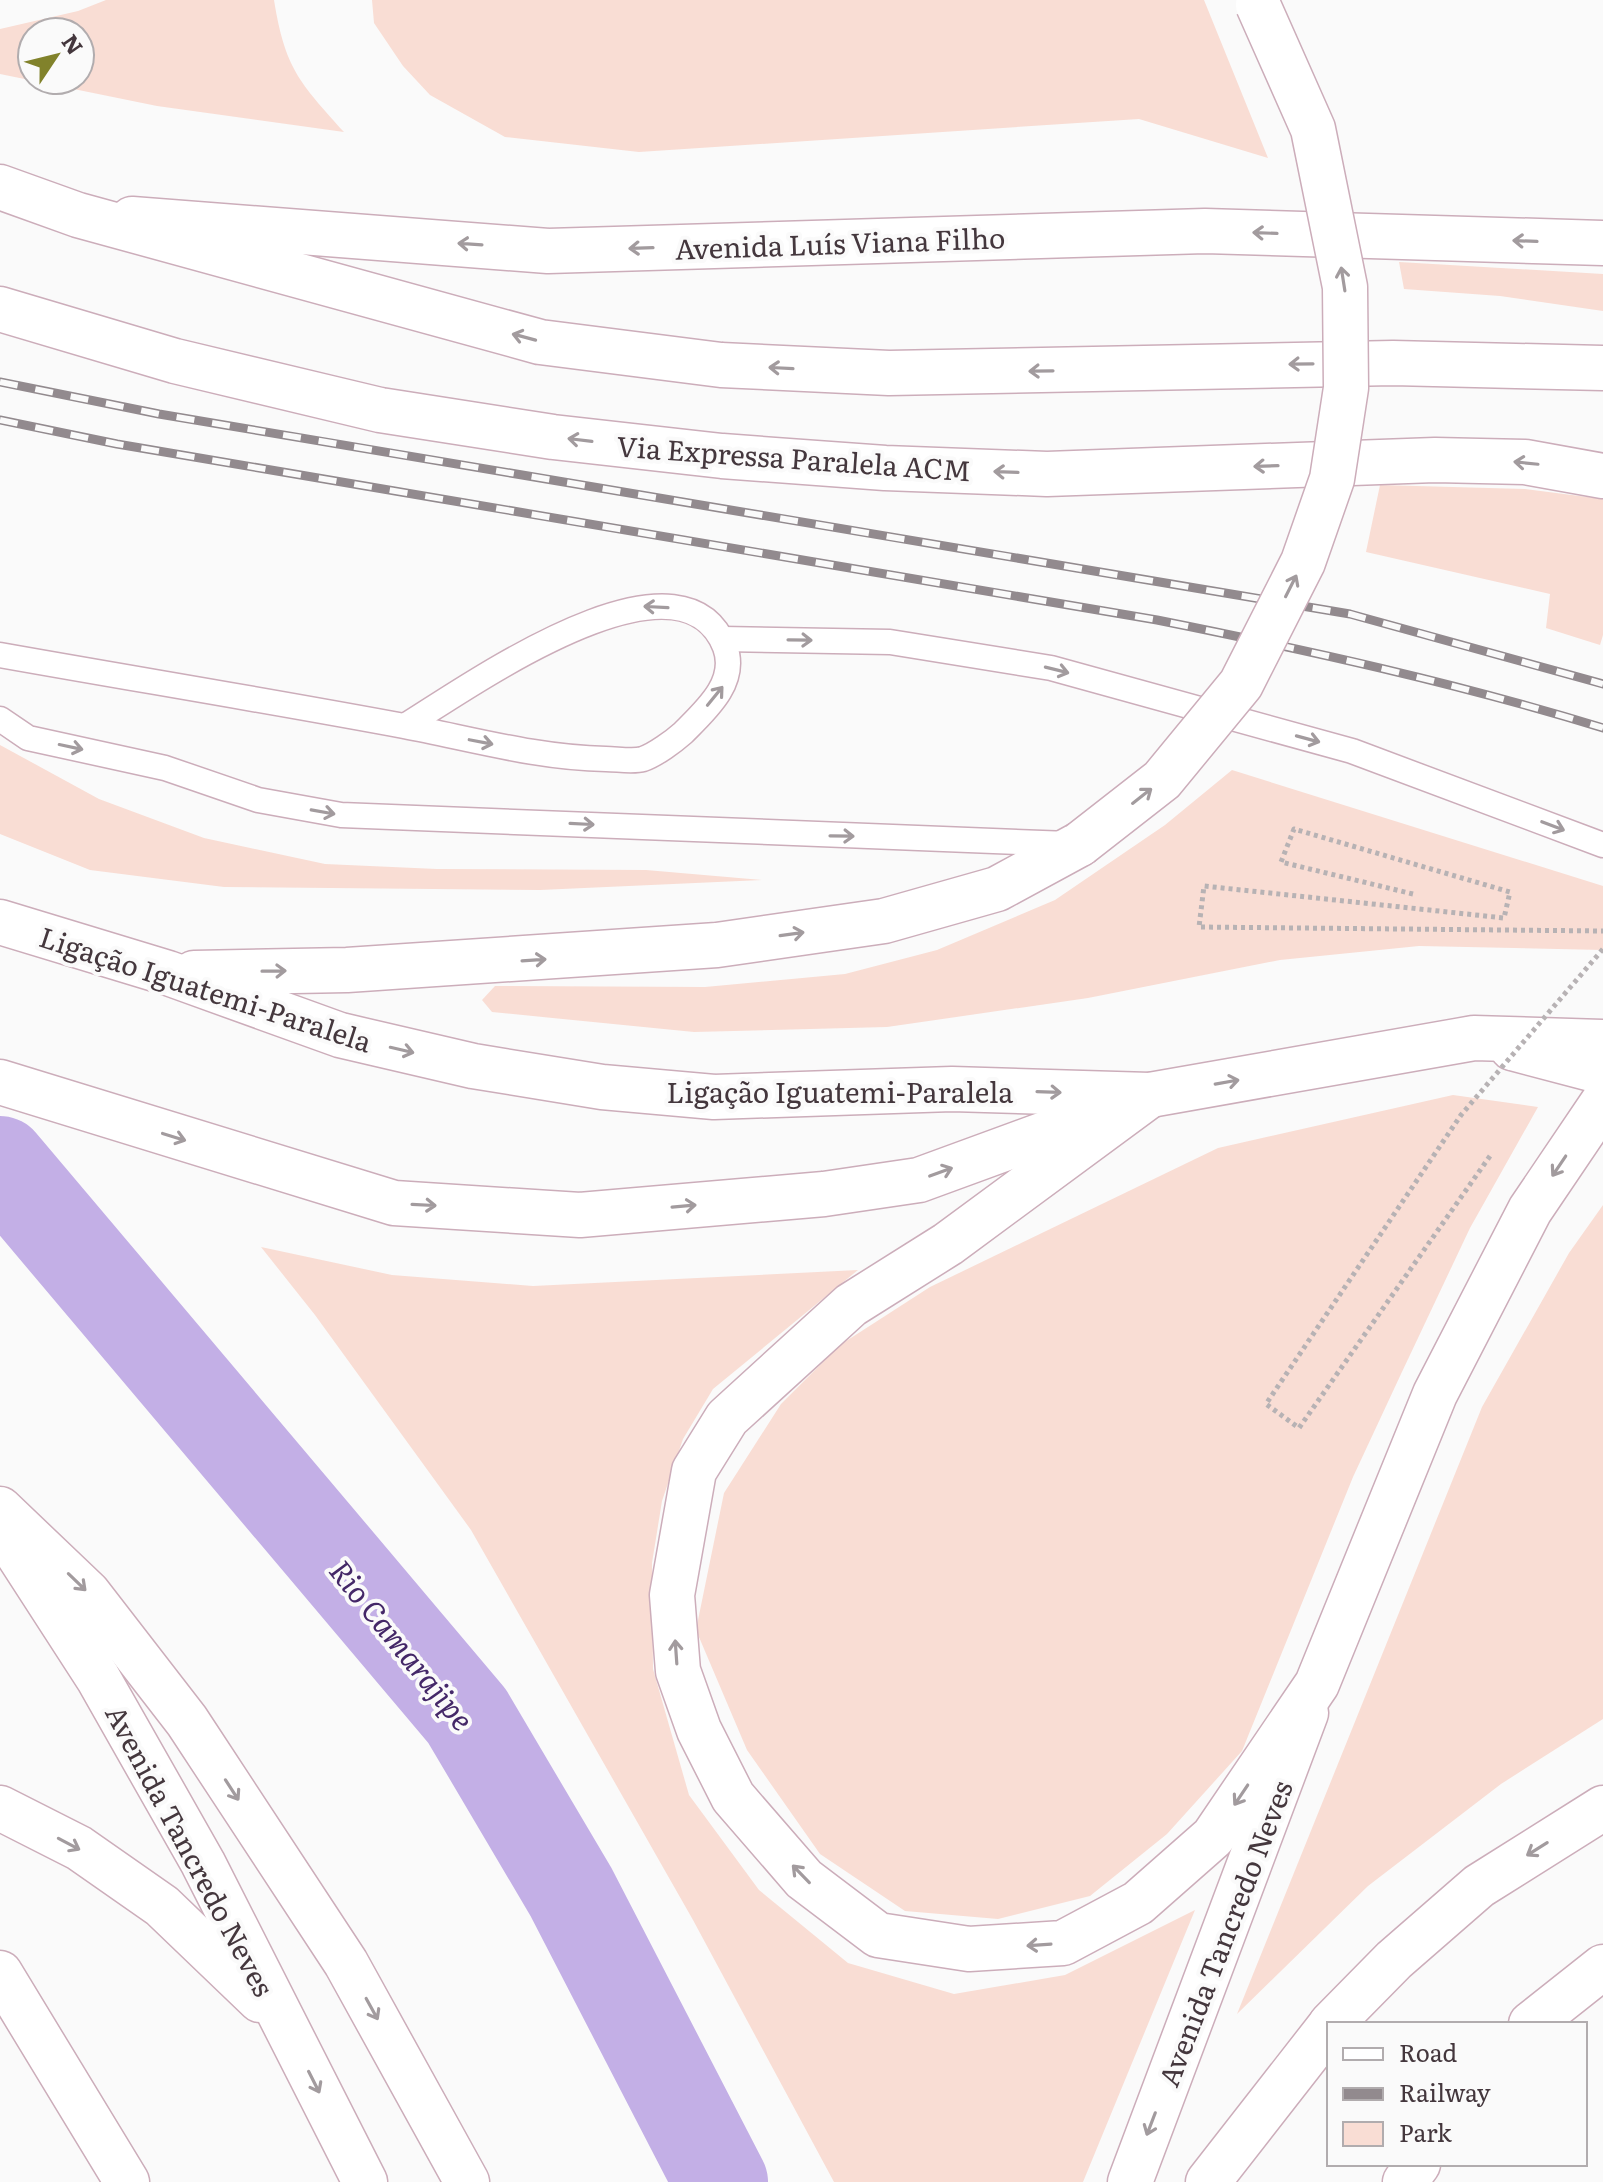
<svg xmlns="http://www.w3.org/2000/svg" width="1603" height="2182" font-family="Literata,serif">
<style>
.green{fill:#f9ddd4;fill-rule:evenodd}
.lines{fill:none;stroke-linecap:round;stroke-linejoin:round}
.river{stroke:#c3afe6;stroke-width:94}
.lane-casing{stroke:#ccadba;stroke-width:27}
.secondary-casing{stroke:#ccadba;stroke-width:47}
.primary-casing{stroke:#ccadba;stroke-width:47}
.highway-casing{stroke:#ccadba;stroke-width:47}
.path{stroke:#b7b2b4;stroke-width:5;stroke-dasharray:4 4;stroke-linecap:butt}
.lane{stroke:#fff;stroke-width:24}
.secondary{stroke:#fff;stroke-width:44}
.primary{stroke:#fff;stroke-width:44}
.highway{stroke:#fff;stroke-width:44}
.rail-casing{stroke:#928a8e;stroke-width:9}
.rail{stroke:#fafafa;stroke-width:6;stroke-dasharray:18;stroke-linecap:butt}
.highway-bridge-casing{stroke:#ccadba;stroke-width:47;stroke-linecap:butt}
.path-bridge{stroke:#b7b2b4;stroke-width:5;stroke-dasharray:4 4;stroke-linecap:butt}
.highway-bridge{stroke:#fff;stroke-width:44}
.oneway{stroke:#a29b9e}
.labels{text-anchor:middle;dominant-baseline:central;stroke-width:8;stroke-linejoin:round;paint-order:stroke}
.street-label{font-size:28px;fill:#44373d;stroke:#fafafa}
.water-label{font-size:30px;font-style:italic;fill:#442868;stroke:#fafafa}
</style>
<rect width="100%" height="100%" fill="#fafafa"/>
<!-- green -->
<g class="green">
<path d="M106,0H274C285,68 299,82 344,132L157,106L0,74V29L78,11ZM32,32H80V80H32Z"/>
<polygon points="372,0 1204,0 1268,158 1139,119 639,152 505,137 430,95 403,66 374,23"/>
<polygon points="1399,262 1603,274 1603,311 1500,296 1404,289"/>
<polygon points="1380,485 1525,489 1603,499 1603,635 1600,645 1546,628 1550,594 1366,552"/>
<polygon points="0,745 99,799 204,838 325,864 437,869 646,870 762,880 540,890 224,887 90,870 0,834"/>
<polygon points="1232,770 1603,886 1603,950 1419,946 1280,960 1088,998 887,1027 694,1032 492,1012 482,1000 495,986 705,987 845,974 937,950 1055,900 1165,825"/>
<polygon points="1453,1095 1538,1107 1470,1228 1401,1374 1353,1477 1242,1751 1167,1834 1090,1896 998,1919 905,1911 820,1854 747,1750 696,1630 724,1493 781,1404 840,1345 930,1287 1218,1148"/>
<polygon points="1603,1205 1603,1719 1501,1784 1368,1886 1237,2014 1482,1407 1569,1253"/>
<polygon points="261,1247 392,1275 533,1286 858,1270 713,1389 683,1439 662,1501 652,1563 653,1669 689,1795 759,1890 848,1963 954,1994 1065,1975 1195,1910 1083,2182 834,2182 693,1920 471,1530 315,1315"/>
</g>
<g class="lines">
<!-- river -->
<polyline class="river" points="0,1163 467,1716 571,1892 721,2182"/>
<!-- lane casing -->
<g class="lane-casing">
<g id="lane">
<polyline points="722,639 890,642 1051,668 1352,751 1603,845"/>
<path d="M0,655C135,679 270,701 404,726C472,739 538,758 606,759C617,759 633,762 643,759C655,755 674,741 683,733C706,710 738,682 725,647C681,534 464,690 405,726"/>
<polyline points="0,719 28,738 165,768 258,800 341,815 1069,844"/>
</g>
</g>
<!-- secondary casing -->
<g class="secondary-casing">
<g id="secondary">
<polyline points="132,219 548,251 1205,231 1603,243"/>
<polyline points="0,309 175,361 380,410 553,437 722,456 885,468 1047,474 1435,460 1525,462 1603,476"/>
<polyline points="1512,1048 1603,1072"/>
<polyline points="0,1973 127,2182"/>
<polyline points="1331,2024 1394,1960 1479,1886 1603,1808"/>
<polyline points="1531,2024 1603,1967"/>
<polyline points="1130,2182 1306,1713"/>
<polyline points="1208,2182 1329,2027"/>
<polyline points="1405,2182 1418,2164"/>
</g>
</g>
<!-- primary casing -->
<g class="primary-casing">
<g id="primary">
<polyline points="0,1082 394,1203 580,1215 824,1194 919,1180 1132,1102"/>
<polyline points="0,1509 88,1593 187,1721 346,1963 467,2182"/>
<polyline points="10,1542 98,1678 203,1863 365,2182"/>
<polyline points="0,1808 79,1848 162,1906 260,2000"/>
</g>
</g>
<!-- highway casing -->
<g class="highway-casing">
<g id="highway">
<polyline points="0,187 78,215 540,342 721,365 889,373 1393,363 1603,368"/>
<polyline points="0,922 168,973 340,1035 473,1066 602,1087 714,1097 952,1089 1150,1095 1474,1038 1603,1042"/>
<polyline points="194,973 347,970 717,945 884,921 997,889 1080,844"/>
<polyline points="1150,1095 948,1244 851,1305 727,1418 694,1471 672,1595 678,1671 699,1730 733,1797 804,1879 878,1935 969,1949 1063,1943 1138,1903 1213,1837 1317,1684 1435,1394 1530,1210 1603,1102"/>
</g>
</g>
<!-- path -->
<polyline class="path" points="1413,894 1281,862 1294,829 1510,892 1504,918 1204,886 1199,927 1603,931"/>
<!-- lane -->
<use href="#lane" class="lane"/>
<!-- secondary -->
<use href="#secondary" class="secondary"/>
<!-- primary -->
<use href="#primary" class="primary"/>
<!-- highway -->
<use href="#highway" class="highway"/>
<!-- rail casing -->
<g class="rail-casing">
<g id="rail">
<polyline points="0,382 159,414 1350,614 1603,684"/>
<path d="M0,420L117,444L1157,620C1307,650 1457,683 1603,728"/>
</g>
</g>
<!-- rail -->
<use href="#rail" class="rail"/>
<!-- highway-bridge casing -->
<g class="highway-bridge-casing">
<polyline id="highway-bridge" points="1080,844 1162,780 1241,684 1303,562 1332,479 1346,388 1345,287 1313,129 1258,5"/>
</g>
<!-- path-bridge -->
<polyline class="path-bridge" points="1490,1156 1299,1428 1266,1404 1461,1115 1603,949"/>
<!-- highway-bridge -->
<use href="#highway-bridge" class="highway-bridge"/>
</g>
<!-- one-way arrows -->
<defs><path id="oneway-shaft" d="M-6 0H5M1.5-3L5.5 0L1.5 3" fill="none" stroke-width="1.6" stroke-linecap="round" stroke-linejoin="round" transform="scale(2)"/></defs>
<g class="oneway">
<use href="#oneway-shaft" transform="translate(1265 233) rotate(-178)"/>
<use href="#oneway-shaft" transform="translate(1525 241) rotate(-178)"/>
<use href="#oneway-shaft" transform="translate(470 244) rotate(-176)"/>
<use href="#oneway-shaft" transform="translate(641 248) rotate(178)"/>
<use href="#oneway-shaft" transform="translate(1343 279) rotate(-99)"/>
<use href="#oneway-shaft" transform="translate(524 337) rotate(-165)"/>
<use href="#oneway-shaft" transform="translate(1301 364) rotate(179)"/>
<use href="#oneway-shaft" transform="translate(781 368) rotate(-177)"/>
<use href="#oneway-shaft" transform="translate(1041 371) rotate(179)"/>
<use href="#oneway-shaft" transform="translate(580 440) rotate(-173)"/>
<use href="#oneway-shaft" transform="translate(1526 463) rotate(-174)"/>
<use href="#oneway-shaft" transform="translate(1266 466) rotate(178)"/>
<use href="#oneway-shaft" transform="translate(1006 472) rotate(-178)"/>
<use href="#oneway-shaft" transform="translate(1291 586) rotate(-63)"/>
<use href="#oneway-shaft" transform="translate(656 607) rotate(-177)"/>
<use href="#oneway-shaft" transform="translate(800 640) rotate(1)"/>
<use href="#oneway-shaft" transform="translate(1057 670) rotate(14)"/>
<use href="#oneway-shaft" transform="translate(715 696) rotate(-51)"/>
<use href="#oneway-shaft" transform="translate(1308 739) rotate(15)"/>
<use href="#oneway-shaft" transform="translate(481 742) rotate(11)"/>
<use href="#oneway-shaft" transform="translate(71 747) rotate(12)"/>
<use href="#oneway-shaft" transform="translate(1142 796) rotate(-38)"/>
<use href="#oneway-shaft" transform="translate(323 812) rotate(10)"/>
<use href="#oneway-shaft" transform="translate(582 824) rotate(3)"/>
<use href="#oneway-shaft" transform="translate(1553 826) rotate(21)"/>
<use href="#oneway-shaft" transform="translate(842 836) rotate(1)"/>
<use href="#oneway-shaft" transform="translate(792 934) rotate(-8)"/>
<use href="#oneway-shaft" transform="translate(534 960) rotate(-4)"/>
<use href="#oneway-shaft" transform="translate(274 971) rotate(-1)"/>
<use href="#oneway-shaft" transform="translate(402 1050) rotate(13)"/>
<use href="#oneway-shaft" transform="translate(1227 1082) rotate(-10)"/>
<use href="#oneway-shaft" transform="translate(1049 1092) rotate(2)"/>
<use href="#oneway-shaft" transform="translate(174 1137) rotate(17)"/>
<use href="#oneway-shaft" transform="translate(1559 1166) rotate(124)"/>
<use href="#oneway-shaft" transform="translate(941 1172) rotate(-20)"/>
<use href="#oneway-shaft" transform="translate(424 1205) rotate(3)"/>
<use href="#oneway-shaft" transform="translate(684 1206) rotate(-5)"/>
<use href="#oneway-shaft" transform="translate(77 1582) rotate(44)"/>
<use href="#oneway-shaft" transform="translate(676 1652) rotate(-94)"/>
<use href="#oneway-shaft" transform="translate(232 1790) rotate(57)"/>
<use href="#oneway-shaft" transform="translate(1241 1795) rotate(124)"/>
<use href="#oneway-shaft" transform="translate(69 1844) rotate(28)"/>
<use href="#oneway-shaft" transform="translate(1537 1849) rotate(148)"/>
<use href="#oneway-shaft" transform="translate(801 1874) rotate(-134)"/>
<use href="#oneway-shaft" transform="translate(1039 1945) rotate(176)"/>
<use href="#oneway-shaft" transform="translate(372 2009) rotate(61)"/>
<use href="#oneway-shaft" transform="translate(314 2082) rotate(63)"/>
<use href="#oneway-shaft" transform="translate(1151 2124) rotate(111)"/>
</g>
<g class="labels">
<!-- street labels -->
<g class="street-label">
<text transform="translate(840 242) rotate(-2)">Avenida Luís Viana Filho</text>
<text transform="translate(794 457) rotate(4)">Via Expressa Paralela ACM</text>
<text transform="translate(206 988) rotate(18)">Ligação Iguatemi-Paralela</text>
<text x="840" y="1091">Ligação Iguatemi-Paralela</text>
<text transform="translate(191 1850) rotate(62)">Avenida Tancredo Neves</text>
<text transform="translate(1224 1933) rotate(-69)">Avenida Tancredo Neves</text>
</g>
<!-- water labels -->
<g class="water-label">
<text transform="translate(403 1644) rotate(51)">Rio Camarajipe</text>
</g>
</g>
<!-- legend -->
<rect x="1327" y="2022" width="260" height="144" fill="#fafafa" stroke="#b1acae" stroke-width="2"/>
<rect x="1343" y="2048" width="40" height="12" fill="#ffffff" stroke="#b1acae" stroke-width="2"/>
<text x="1399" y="2062" font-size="24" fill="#44373d">Road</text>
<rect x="1343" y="2088" width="40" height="12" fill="#928a8e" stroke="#b1acae" stroke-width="2"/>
<text x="1399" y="2102" font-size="24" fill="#44373d">Railway</text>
<rect x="1343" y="2122" width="40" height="24" fill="#f9ddd4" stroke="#b1acae" stroke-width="2"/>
<text x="1399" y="2142" font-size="24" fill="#44373d">Park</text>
<!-- north arrow -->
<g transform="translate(56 56) rotate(55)"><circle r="38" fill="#fafafa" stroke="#b1acae" stroke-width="2"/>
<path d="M0-6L14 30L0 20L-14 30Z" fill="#81822b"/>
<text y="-12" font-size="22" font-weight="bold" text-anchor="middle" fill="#44373d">N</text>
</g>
</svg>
